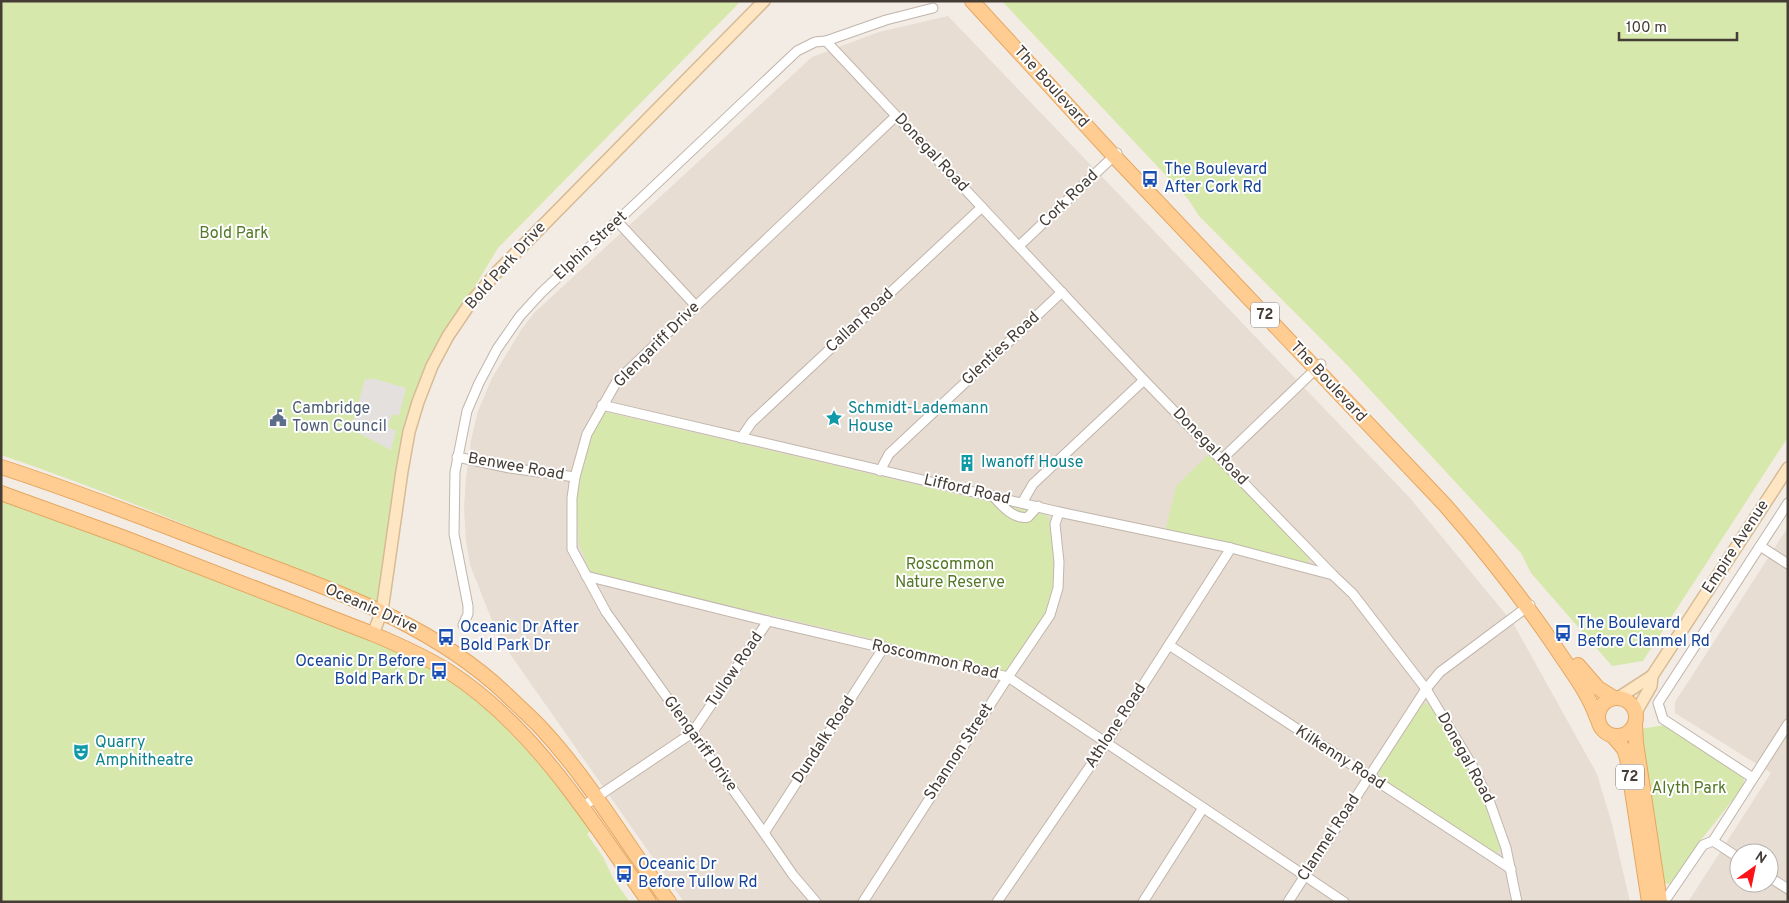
<svg xmlns="http://www.w3.org/2000/svg" width="1789" height="903" font-family="Overpass,sans-serif">
<style>
.residential{fill:#e7ddd3;fill-rule:evenodd}
.green{fill:#d7e8ad}
.parking{fill:#e3e0dd}
.lines{fill:none;stroke-linecap:round;stroke-linejoin:round}
.street-casing{stroke:#c1b5ab;stroke-width:11}
.secondary-casing{stroke:#d7bb96;stroke-width:14}
.primary-casing{stroke:#e5a761;stroke-width:16}
.street{stroke:#fff;stroke-width:9}
.secondary{stroke:#ffe6c3;stroke-width:11}
.primary{stroke:#ffcd92;stroke-width:14}
.labels{text-anchor:middle;dominant-baseline:central;stroke-width:4;stroke-linejoin:round;paint-order:stroke}
.shield{fill:#fff;stroke:#7d7672;stroke-width:1}
.shield-label{font-size:15px;font-weight:bold;fill:#453c35}
.street-label{font-size:16px;fill:#453c35;stroke:#fff}
.transit-label{font-size:16px;fill:#164399;stroke:#fff;text-anchor:start}
.park-label{font-size:16px;fill:#537827;stroke:#fff}
.service-label{font-size:16px;fill:#4e5e75;stroke:#fff;text-anchor:start}
.culture-label{font-size:16px;fill:#0d838f;stroke:#fff;text-anchor:start}
</style>
<rect width="100%" height="100%" fill="#f3ece5"/>
<!-- residential -->
<g class="residential">
<polygon points="948,16 1409,497 1513,623 1597,774 1612,824 1630,902 684,902 510,654 493,623 470,565 466,541 464,508 466,478 471,440 478,411 492,378 521,330 534,313 812,57 879,32"/>
<path d="M1788,527V902H1688L1771,773L1675,713V702ZM1739,853H1769V883H1739Z"/>
</g>
<!-- green -->
<g class="green">
<path d="M1,1H741L498,248L427,365L381,607C255,554 131,499 1,455Z"/>
<polygon points="1002,1 1788,1 1788,437 1643,661 1612,666 1531,573 1521,553 1348,366 1199,216 1188,199"/>
<polygon points="606,412 1046,515 1051,522 1055,562 1054,587 1048,609 1011,667 1006,671 1001,671 881,641 593,574 589,569 579,544 576,493 580,466 594,425"/>
<polygon points="1210,453 1306,553 1309,559 1308,563 1304,564 1165,532 1176,486"/>
<polygon points="1,498 402,651 468,691 525,742 593,829 587,834 603,857 614,880 630,902 1,902"/>
<path d="M1426,703L1432,707C1447,733 1503,823 1500,850L1497,852L1491,851L1380,777L1379,770L1419,707Z"/>
<polygon points="1665,725 1740,773 1744,779 1743,787 1701,840 1673,883 1670,884 1664,883 1662,880 1640,729"/>
</g>
<!-- parking -->
<polygon class="parking" points="371,378 406,388 399,416 392,414 388,427 396,431 391,450 351,429 365,379 370,380"/>
<g class="lines">
<!-- street casing -->
<g class="street-casing">
<g id="street">
<polyline points="826,41 1144,380 1333,575 1353,594 1426,689 1472,765 1490,803 1506,848 1517,902"/>
<polyline points="617,221 696,306"/>
<polyline points="1019,246 1117,153"/>
<polyline points="602,405 1059,512 1231,548 1333,575"/>
<polyline points="741,438 752,422 982,207"/>
<polyline points="457,457 510,468 575,477"/>
<polyline points="1222,459 1321,364"/>
<polyline points="880,471 889,454 1062,292"/>
<path d="M993,496C1002,506 1014,520 1028,517L1038,506"/>
<polyline points="1022,503 1033,484 1144,380"/>
<polyline points="1760,546 1788,564"/>
<polyline points="586,576 768,621 1008,677 1344,902"/>
<polyline points="463,625 468,614 468,606 454,534 455,472 467,411 479,383 497,349 520,316 541,293 797,51 815,42 826,41 886,20 933,8"/>
<polyline points="1169,645 1511,869"/>
<polyline points="1753,778 1663,719 1658,703 1788,503"/>
<polyline points="582,807 692,733 768,621"/>
<polyline points="764,833 884,647"/>
<polyline points="1713,841 1739,858"/>
<polyline points="1769,877 1788,889"/>
<polyline points="816,902 793,875 764,833 606,612 572,549 572,498 575,477 587,434 617,381 896,116"/>
<polyline points="863,902 1008,677 1050,615 1058,588 1059,562 1055,524 1059,512"/>
<polyline points="997,902 1106,743 1231,548"/>
<polyline points="1143,902 1203,808"/>
<polyline points="1288,902 1426,689 1440,672 1530,605"/>
<polyline points="1664,902 1703,845 1713,841 1788,724"/>
</g>
</g>
<!-- secondary casing -->
<g class="secondary-casing">
<g id="secondary">
<polyline points="373,634 382,611 402,471 409,432 418,402 432,366 448,336 471,302 497,272 764,1"/>
<polyline points="1618,698 1652,676 1788,468"/>
<polyline points="1636,712 1651,686 1652,676"/>
</g>
</g>
<!-- primary casing -->
<g class="primary-casing">
<g id="primary">
<path d="M972,1L1114,156L1445,505C1485,551 1522,598 1556,648C1571,671 1588,692 1597,718"/>
<path d="M1,467C79,492 154,522 230,551C328,589 429,621 506,694C518,706 531,717 542,729C590,781 627,845 669,902"/>
<path d="M1,493L125,538L373,634C399,645 424,656 448,671C535,727 590,819 649,902"/>
<polyline points="1578,665 1598,688 1614,698"/>
<circle cx="1617" cy="717" r="19"/>
<polyline points="1635,725 1636,743 1660,902"/>
<polyline points="1613,736 1624,749 1627,758 1649,902"/>
</g>
</g>
<!-- street -->
<use href="#street" class="street"/>
<!-- secondary -->
<use href="#secondary" class="secondary"/>
<!-- primary -->
<use href="#primary" class="primary"/>
</g>
<!-- icons -->
<defs>
<g id="bus-bare" transform="scale(1.35)"><path d="M-5-6H5V4H4V6H2V4H-2V6H-4V4H-5ZM-3.5-4V0h7V-4ZM-3.5 1.2v1.5H-2V1.2ZM2 1.2v1.5H3.5V1.2Z" fill="#1a4fb4" stroke="#fff" stroke-width="2.5" paint-order="stroke"/></g>
<g id="civic-bare" transform="scale(1.35)"><path d="M-.6-6.5H3V-4.5H.6V-3L4-1V1h2V6H-6V1h2V-1L-.6-3ZM-1.2 2.5V6h2.4V2.5Z" fill="#5c6f8a" stroke="#fff" stroke-width="2.5" paint-order="stroke"/></g>
<g id="sight-bare" transform="scale(1.35)"><path d="M0-6L1.8-2.2L6-1.7L2.9 1.2L3.7 5.4L0 3.3L-3.7 5.4L-2.9 1.2L-6-1.7L-1.8-2.2Z" fill="#0f9aa8" stroke="#fff" stroke-width="2.5" paint-order="stroke"/></g>
<g id="building-bare" transform="scale(1.35)"><path d="M-4-6H4V6H1V3H-1V6H-4ZM-2.5-4.3h1.7v1.8h-1.7ZM.8-4.3h1.7v1.8H.8ZM-2.5-1h1.7V.8h-1.7ZM.8-1h1.7V.8H.8Z" fill="#0f9aa8" stroke="#fff" stroke-width="2.5" paint-order="stroke"/></g>
<g id="theatre-bare" transform="scale(1.35)"><path d="M-5-5.5Q0-4 5-5.5V0Q5 5 0 6Q-5 5-5 0ZM-3.3-2.5H-1v1.5H-3.3ZM1-2.5H3.3v1.5H1ZM-2.8 1Q0 5.5 2.8 1Z" fill="#0f9aa8" stroke="#fff" stroke-width="2.5" paint-order="stroke"/></g>
</defs>
<g fill-rule="evenodd">
<use href="#bus-bare" x="1150" y="179"/>
<use href="#civic-bare" x="278" y="418"/>
<use href="#sight-bare" x="834" y="418"/>
<use href="#building-bare" x="967" y="463"/>
<use href="#bus-bare" x="1563" y="633"/>
<use href="#bus-bare" x="446" y="637"/>
<use href="#bus-bare" x="439" y="671"/>
<use href="#theatre-bare" x="81" y="752"/>
<use href="#bus-bare" x="624" y="874"/>
</g>
<g class="labels">
<!-- shield labels -->
<g class="shield">
<rect x="1251" y="302.5" width="28" height="25" rx="4"/>
<rect x="1616" y="764.5" width="28" height="25" rx="4"/>
</g>
<g class="shield-label">
<text x="1265" y="315">72</text>
<text x="1630" y="777">72</text>
</g>
<!-- street labels -->
<g class="street-label">
<text transform="translate(1051 87) rotate(48)">The Boulevard</text>
<text transform="translate(931 153) rotate(47)">Donegal Road</text>
<text transform="translate(1069 199) rotate(-44)">Cork Road</text>
<text transform="translate(591 246) rotate(-43)">Elphin Street</text>
<text transform="translate(506 266) rotate(-48)">Bold Park Drive</text>
<text transform="translate(860 321) rotate(-43)">Callan Road</text>
<text transform="translate(657 345) rotate(-45)">Glengariff Drive</text>
<text transform="translate(1001 349) rotate(-43)">Glenties Road</text>
<text transform="translate(1328 382) rotate(47)">The Boulevard</text>
<text transform="translate(1210 447) rotate(46)">Donegal Road</text>
<text transform="translate(516 467) rotate(10)">Benwee Road</text>
<text transform="translate(967 490) rotate(13)">Lifford Road</text>
<text transform="translate(1736 547) rotate(-57)">Empire Avenue</text>
<text transform="translate(371 609) rotate(24)">Oceanic Drive</text>
<text transform="translate(935 660) rotate(13)">Roscommon Road</text>
<text transform="translate(735 670) rotate(-56)">Tullow Road</text>
<text transform="translate(1116 726) rotate(-57)">Athlone Road</text>
<text transform="translate(824 740) rotate(-57)">Dundalk Road</text>
<text transform="translate(700 744) rotate(54)">Glengariff Drive</text>
<text transform="translate(959 752) rotate(-57)">Shannon Street</text>
<text transform="translate(1340 758) rotate(33)">Kilkenny Road</text>
<text transform="translate(1465 758) rotate(61)">Donegal Road</text>
<text transform="translate(1329 838) rotate(-57)">Clanmel Road</text>
</g>
<!-- transit labels -->
<g class="transit-label">
<text x="1164" y="170">The Boulevard<tspan x="1164" dy="18">After Cork Rd</tspan></text>
<text x="1577" y="624">The Boulevard<tspan x="1577" dy="18">Before Clanmel Rd</tspan></text>
<text x="460" y="628">Oceanic Dr After<tspan x="460" dy="18">Bold Park Dr</tspan></text>
<text x="425" y="662" text-anchor="end">Oceanic Dr Before<tspan x="425" dy="18">Bold Park Dr</tspan></text>
<text x="638" y="865">Oceanic Dr<tspan x="638" dy="18">Before Tullow Rd</tspan></text>
</g>
<!-- park labels -->
<g class="park-label">
<text x="234" y="234">Bold Park</text>
<text x="950" y="565">Roscommon<tspan x="950" dy="18">Nature Reserve</tspan></text>
<text x="1689" y="789">Alyth Park</text>
</g>
<!-- service labels -->
<g class="service-label">
<text x="292" y="409">Cambridge<tspan x="292" dy="18">Town Council</tspan></text>
</g>
<!-- culture labels -->
<g class="culture-label">
<text x="848" y="409">Schmidt-Lademann<tspan x="848" dy="18">House</tspan></text>
<text x="981" y="463">Iwanoff House</text>
<text x="95" y="743">Quarry<tspan x="95" dy="18">Amphitheatre</tspan></text>
</g>
</g>
<!-- border -->
<rect width="1789" height="903" fill="none" stroke="#453c35" stroke-width="5"/>
<!-- north arrow -->
<g transform="translate(1754 868) rotate(33)"><circle r="24" fill="#ffffff" stroke="#b5b1ae"/>
<path d="M0-4L9 19L0 12L-9 19Z" fill="#fd1217"/>
<text y="-8" font-size="14" font-weight="bold" text-anchor="middle" fill="#453c35">N</text>
</g>
<!-- scale -->
<path d="M1619 32v8h118v-8" fill="none" stroke="#453c35" stroke-width="2.5"/>
<text x="1626" y="32" font-size="15" fill="#453c35" stroke="#ffffff" stroke-width="4" paint-order="stroke">100 m</text>
</svg>
